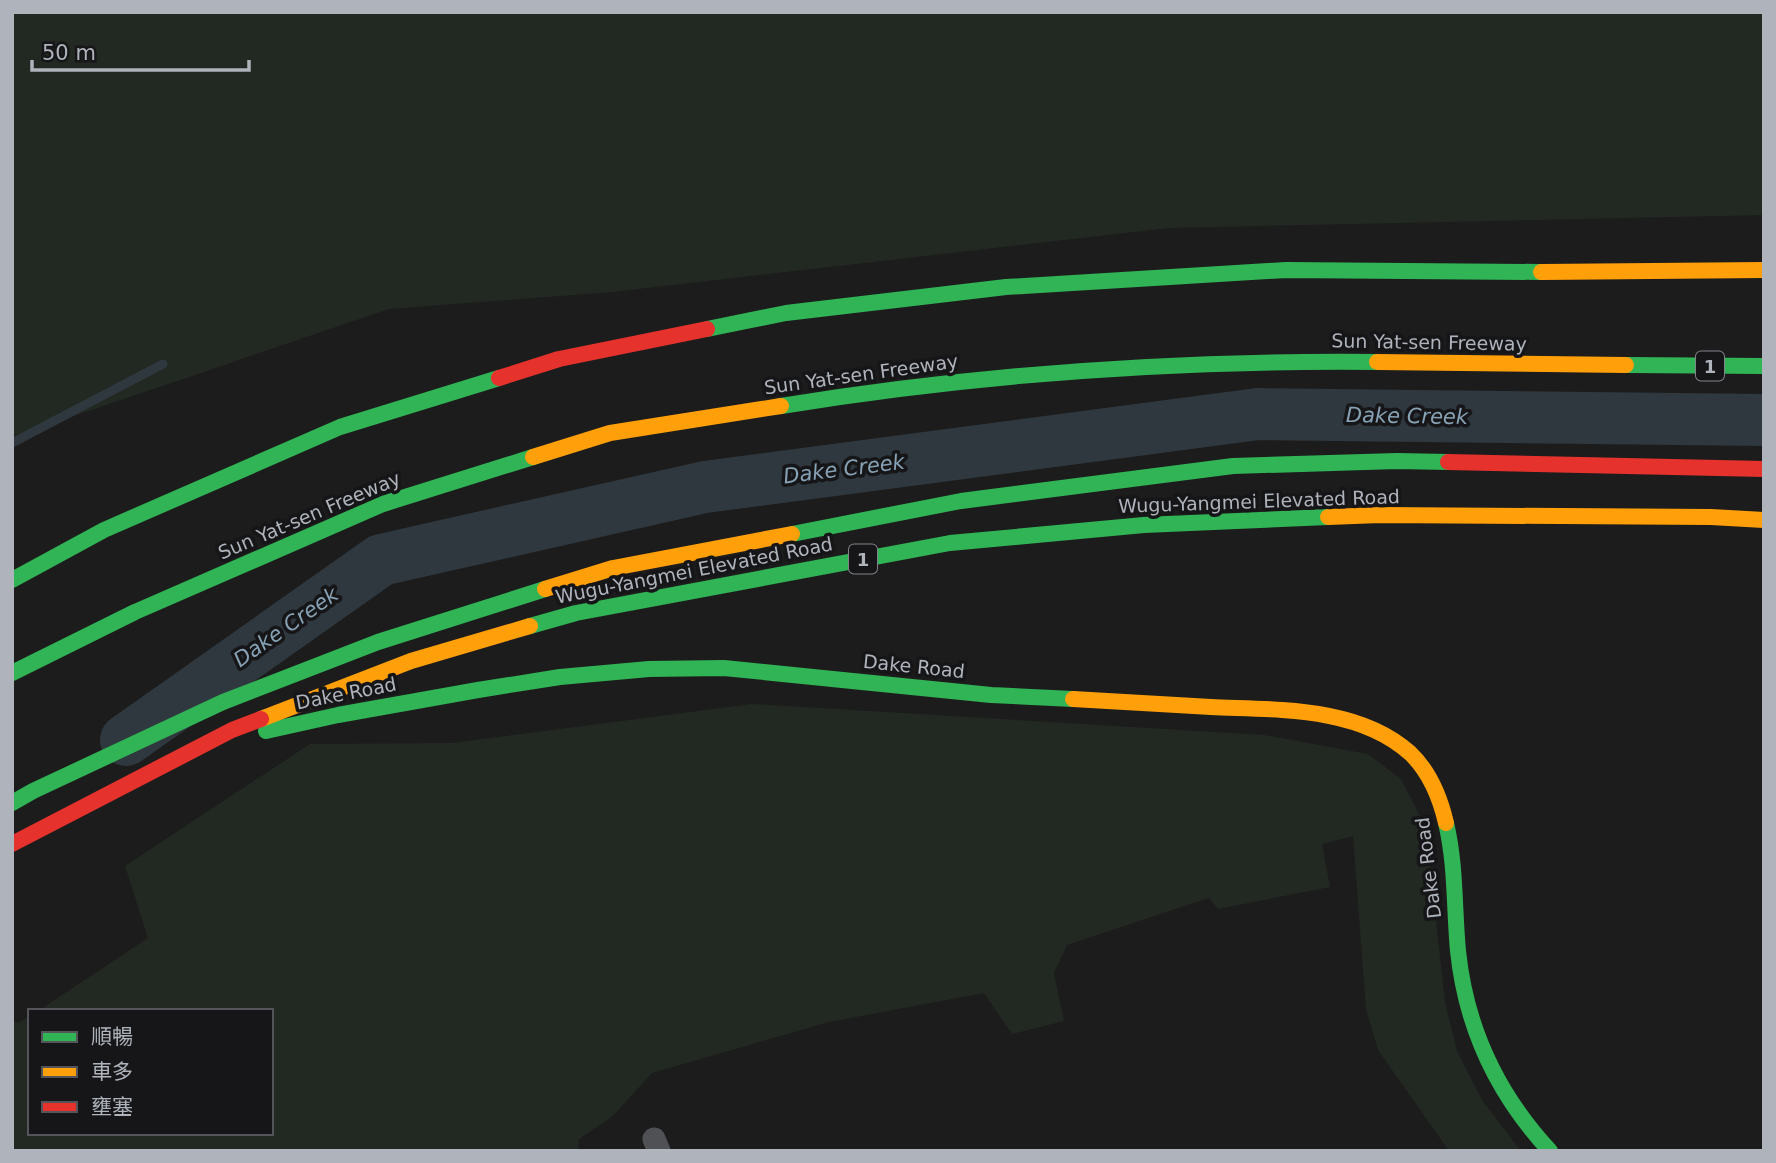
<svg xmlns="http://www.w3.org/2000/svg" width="1776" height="1163" font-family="'DejaVu Sans','Noto Sans TC',sans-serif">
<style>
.green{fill:#222922}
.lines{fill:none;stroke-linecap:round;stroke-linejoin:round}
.stream{stroke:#2f383e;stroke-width:9}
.river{stroke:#2f383e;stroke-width:52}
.street{stroke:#505155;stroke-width:23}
.fast{stroke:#30b455;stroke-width:16}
.slow{stroke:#ff9f0a;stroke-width:16}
.jam{stroke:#e5322d;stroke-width:16}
.labels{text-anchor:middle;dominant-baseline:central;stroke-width:7;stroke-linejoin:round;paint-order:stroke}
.shield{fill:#161618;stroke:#80848b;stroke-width:2}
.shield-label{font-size:18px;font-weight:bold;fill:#aeb3bc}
.street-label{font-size:19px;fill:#aeb3bc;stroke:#161618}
.water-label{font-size:21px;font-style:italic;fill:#87a2b5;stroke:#161618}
</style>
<rect width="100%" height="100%" fill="#1c1c1c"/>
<!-- green -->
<g class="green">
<polygon points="12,12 1764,12 1764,215 1169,228 612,292 389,309 12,437"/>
<polygon points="752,704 1264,735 1368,754 1401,779 1422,820 1429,859 1445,1002 1457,1051 1482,1100 1521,1151 1449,1151 1378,1050 1366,1009 1353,836 1322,844 1330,887 1218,909 1209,898 1067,945 1054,973 1064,1021 1012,1034 984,993 829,1022 652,1073 613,1116 579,1139 578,1151 12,1151 12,1020 18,1023 30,1016 30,1133 271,1133 271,1011 38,1011 148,938 125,866 310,744 452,743"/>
</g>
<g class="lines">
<!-- stream -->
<polyline class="stream" points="12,443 163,364"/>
<!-- river -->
<polyline class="river" points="126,740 381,560 705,487 1258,414 1764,420"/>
<!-- street -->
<polyline class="street" points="654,1139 659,1151"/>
<!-- fast -->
<g class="fast">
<polyline points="707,329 786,313 1006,287 1286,270 1541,272"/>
<polyline points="1626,365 1764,366"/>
<path d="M781,406C978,374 1177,360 1377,362"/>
<polyline points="792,534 961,501 1233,466 1397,461 1448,462"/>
<polyline points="12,580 104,530 340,427 499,378"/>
<polyline points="530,626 576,613 950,543 1144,525 1328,517"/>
<polyline points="12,673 135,612 383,504 533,457"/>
<polyline points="266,731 338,715 478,690 560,677 649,669 724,668 991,695 1073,699"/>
<polyline points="12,803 33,791 223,702 378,642 545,589"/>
<path d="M1446,823C1456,865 1454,908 1458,951C1466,1028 1498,1095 1550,1151"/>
</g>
<!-- slow -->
<g class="slow">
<polyline points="1541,272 1764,270"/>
<polyline points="1377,362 1626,365"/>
<polyline points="533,457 610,433 781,406"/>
<polyline points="1328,517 1380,515 1711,517 1764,520"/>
<polyline points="545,589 613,568 792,534"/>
<path d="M1073,699C1119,702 1165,704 1211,707C1276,710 1358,706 1410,753C1430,772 1440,797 1446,823"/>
<polyline points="261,719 411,661 530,626"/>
</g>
<!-- jam -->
<g class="jam">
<polyline points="499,378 559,359 707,329"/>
<polyline points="1448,462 1764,469"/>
<polyline points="12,844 232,730 261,719"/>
</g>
</g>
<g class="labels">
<!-- shield labels -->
<g class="shield">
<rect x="1696" y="351.5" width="28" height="29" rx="5"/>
<rect x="849" y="544.5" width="28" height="29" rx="5"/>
</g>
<g class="shield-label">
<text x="1710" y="366">1</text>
<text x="863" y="559">1</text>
</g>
<!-- street labels -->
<g class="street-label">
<text transform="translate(1429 342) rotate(1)">Sun Yat-sen Freeway</text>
<text transform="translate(861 374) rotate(-8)">Sun Yat-sen Freeway</text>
<text transform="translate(1259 501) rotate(-2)">Wugu-Yangmei Elevated Road</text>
<text transform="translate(309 515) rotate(-23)">Sun Yat-sen Freeway</text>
<text transform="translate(694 570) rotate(-11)">Wugu-Yangmei Elevated Road</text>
<text transform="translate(914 666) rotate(6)">Dake Road</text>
<text transform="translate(346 693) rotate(-11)">Dake Road</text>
<text transform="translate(1428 868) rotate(-97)">Dake Road</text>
</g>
<!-- water labels -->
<g class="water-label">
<text transform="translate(1407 416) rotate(1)">Dake Creek</text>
<text transform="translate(844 469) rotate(-7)">Dake Creek</text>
<text transform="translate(286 627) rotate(-35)">Dake Creek</text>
</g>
</g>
<!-- border -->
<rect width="1776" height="1163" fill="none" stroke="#aeb3bc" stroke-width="28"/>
<!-- legend -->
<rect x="28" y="1009" width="245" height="126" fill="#161618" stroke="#53555a" stroke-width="2"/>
<rect x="42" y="1032" width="35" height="10" fill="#30b455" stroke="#53555a" stroke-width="2"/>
<text x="91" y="1044" font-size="21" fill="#aeb3bc">順暢</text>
<rect x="42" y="1067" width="35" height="10" fill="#ff9f0a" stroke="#53555a" stroke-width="2"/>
<text x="91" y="1079" font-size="21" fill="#aeb3bc">車多</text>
<rect x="42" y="1102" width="35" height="10" fill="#e5322d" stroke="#53555a" stroke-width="2"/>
<text x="91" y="1114" font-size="21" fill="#aeb3bc">壅塞</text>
<!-- scale -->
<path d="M32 60v10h217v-10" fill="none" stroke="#aeb3bc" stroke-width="3.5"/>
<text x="42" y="60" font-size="21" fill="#aeb3bc" stroke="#161618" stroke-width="5" paint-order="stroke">50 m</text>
</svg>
